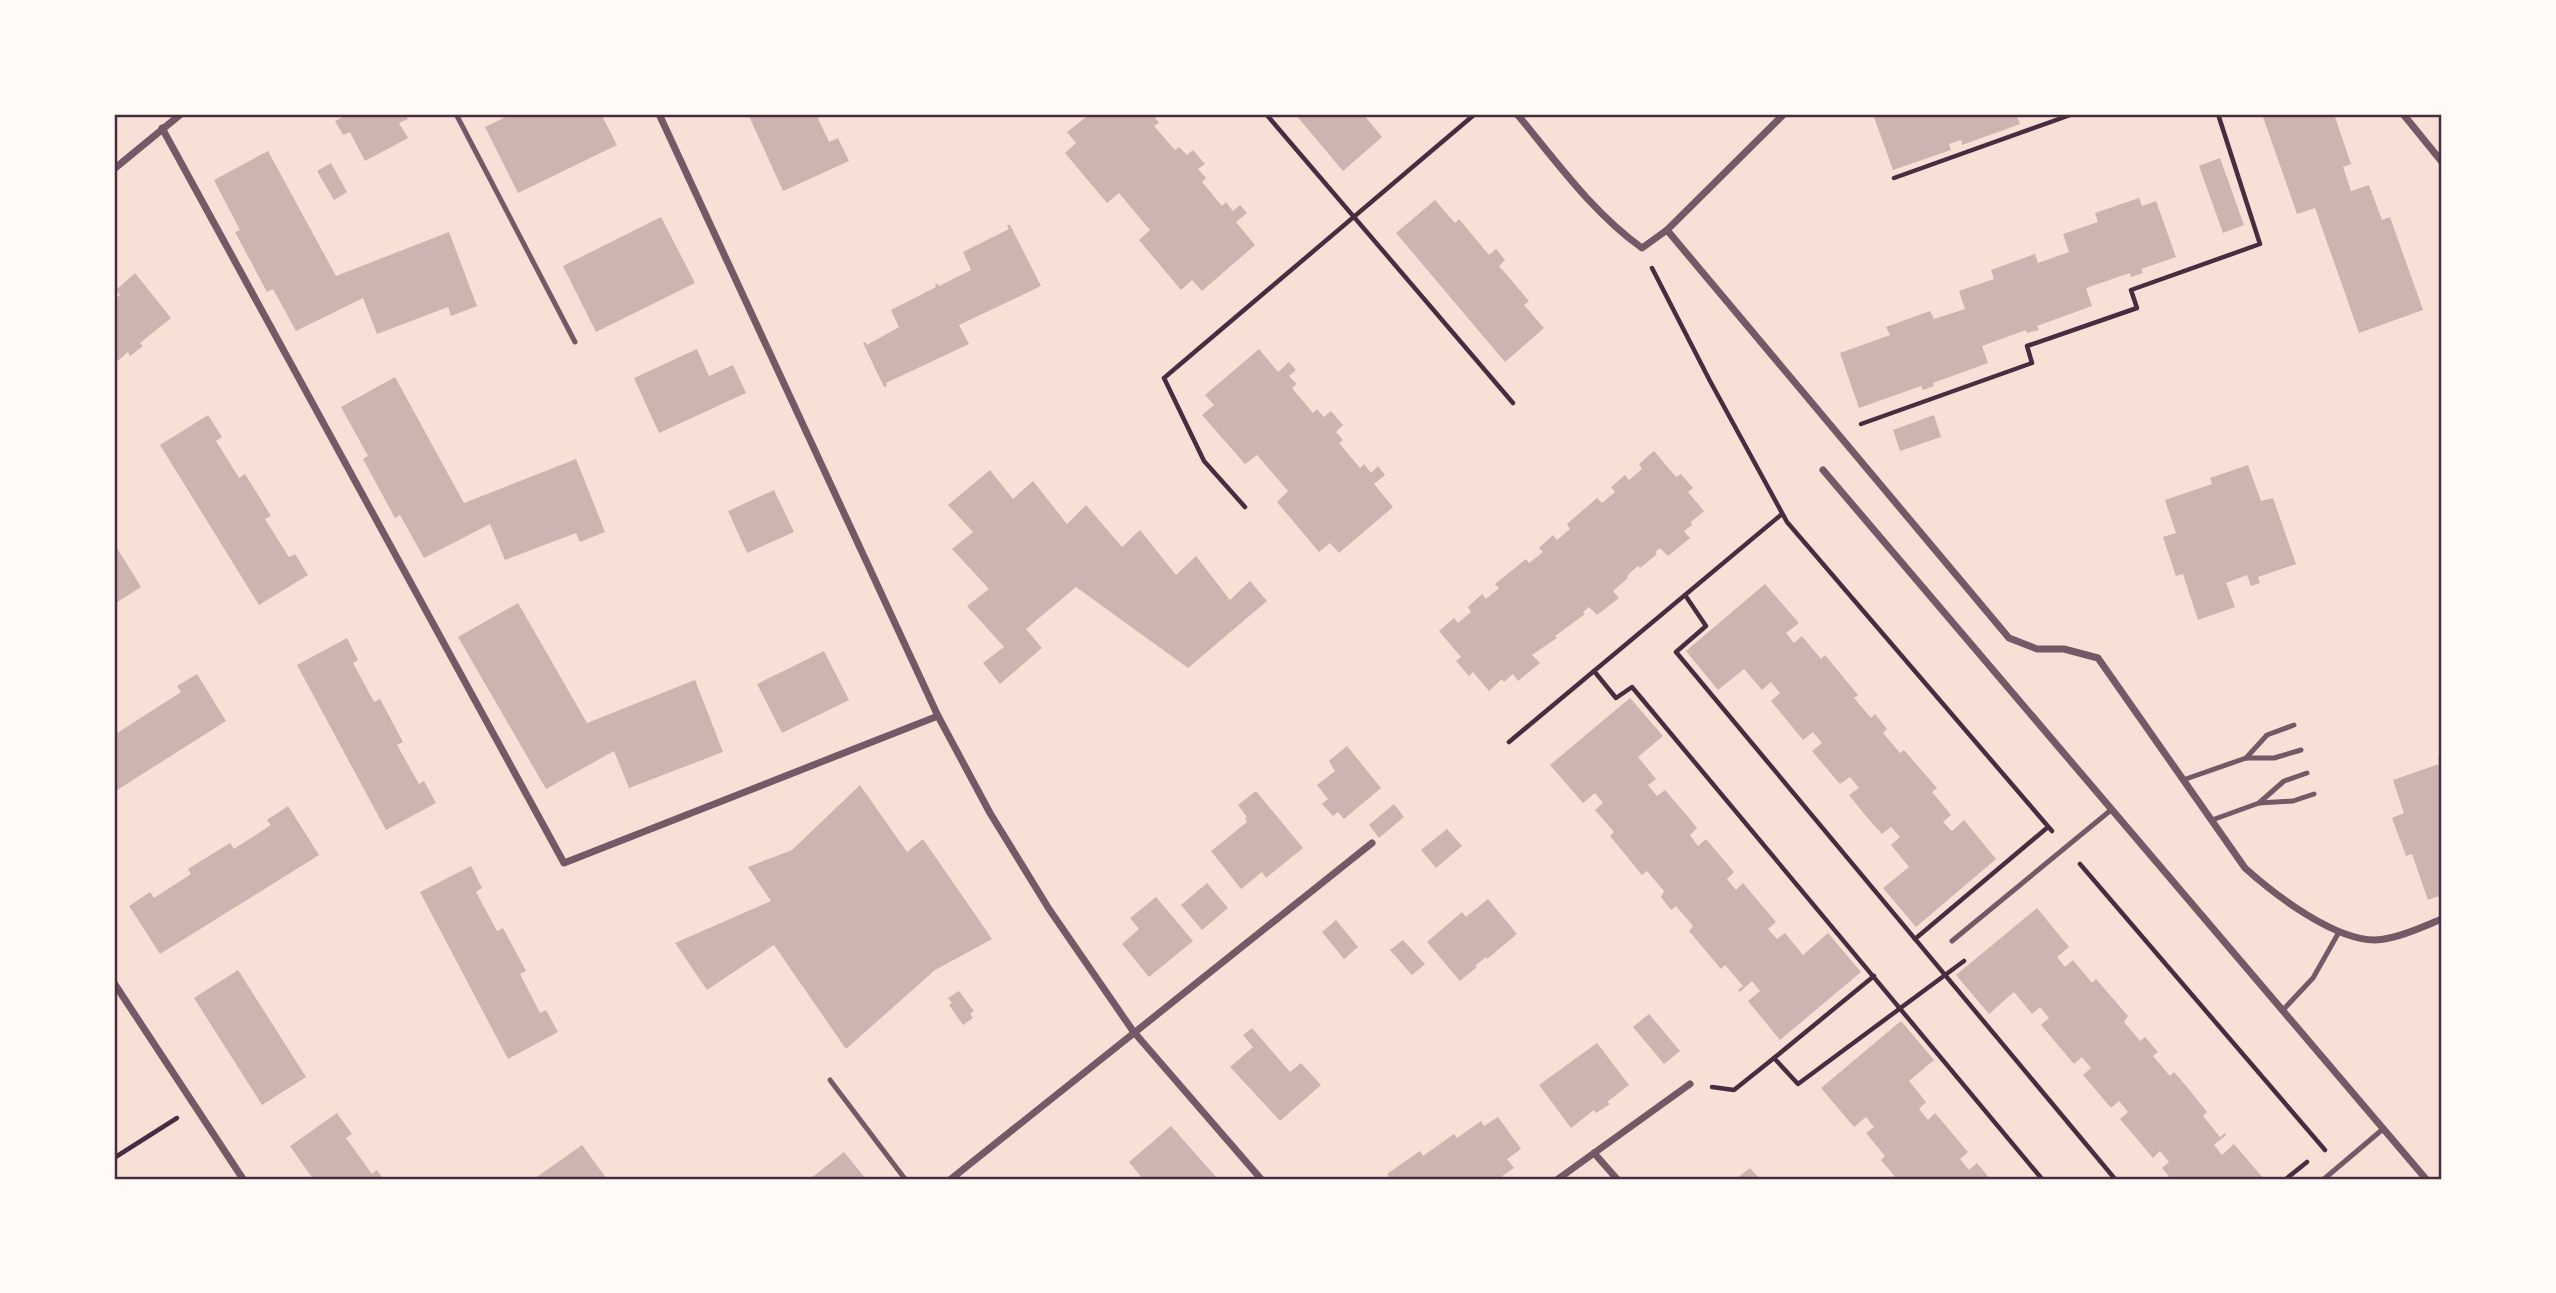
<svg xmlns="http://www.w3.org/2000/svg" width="2556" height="1293" font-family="'Libre Baskerville',serif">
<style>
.building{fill:#ccb4b1}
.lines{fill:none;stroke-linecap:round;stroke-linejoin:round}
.path{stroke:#4a2c40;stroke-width:4.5}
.service{stroke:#755966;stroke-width:5}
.minor{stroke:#755966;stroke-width:7}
.neatline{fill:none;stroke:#4a2c40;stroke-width:2.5}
</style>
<rect width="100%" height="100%" fill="#f7e1d7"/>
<!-- building -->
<g class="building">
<polygon points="339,114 405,114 408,119 399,123 408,138 365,161 350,132 343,135 335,121 341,118"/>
<polygon points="512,114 601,114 617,145 518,193 485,127"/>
<polygon points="748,114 816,114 829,142 838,138 849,161 783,191"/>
<polygon points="1090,114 1152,114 1159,123 1154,126 1175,150 1179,147 1187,155 1193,150 1205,164 1198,169 1206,178 1202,182 1222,206 1226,202 1233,211 1240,205 1247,213 1236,222 1255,245 1202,291 1192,280 1181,290 1139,240 1150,230 1119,193 1107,203 1065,153 1076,143 1067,132"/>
<polygon points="1295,114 1363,114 1382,137 1343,171"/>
<polygon points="1883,114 2016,114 2020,124 1962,145 1961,140 1949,144 1951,150 1893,170 1874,117"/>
<polygon points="2262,114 2334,114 2351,164 2343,167 2351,191 2369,185 2382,220 2390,217 2423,310 2359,333 2315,208 2297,214"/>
<polygon points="268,151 336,276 449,232 477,306 451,316 448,307 377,334 363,298 296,331 273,289 267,292 235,232 240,230 214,180"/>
<polygon points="2220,158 2244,225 2223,233 2199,166"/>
<polygon points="331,163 347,192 334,200 317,171"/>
<polygon points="2139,198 2142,206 2156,201 2176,257 2141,269 2143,273 2131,277 2130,273 2086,288 2092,306 2037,326 2039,330 2027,333 2026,330 1982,346 1988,363 1933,383 1934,386 1923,390 1921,386 1859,408 1840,353 1890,335 1886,327 1930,311 1934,319 1965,309 1959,291 1994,279 1991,270 2035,254 2038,263 2069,252 2063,234 2098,222 2095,213"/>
<polygon points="1435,200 1455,223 1459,219 1489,255 1496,249 1505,260 1499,266 1529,301 1524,305 1544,328 1505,362 1396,233"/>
<polygon points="661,217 695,283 596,332 563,266"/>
<polygon points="1007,225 1010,225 1041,286 959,325 969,344 886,383 887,386 884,387 863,343 865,342 867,345 899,327 891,310 936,287 935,284 937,283 939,286 971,270 963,252 1009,229"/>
<polygon points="135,273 171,318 140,343 143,346 130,356 128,352 114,364 114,300 120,295 116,290"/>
<polygon points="697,349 709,376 733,365 746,393 659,433 634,378"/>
<polygon points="1259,349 1278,372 1289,362 1296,370 1289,376 1297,384 1292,388 1313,413 1317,409 1324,417 1331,411 1343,425 1336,432 1343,440 1339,443 1360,468 1364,464 1371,473 1378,466 1385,475 1374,484 1393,507 1339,553 1330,543 1319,552 1277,502 1288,491 1257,455 1245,464 1202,415 1214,405 1205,395"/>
<polygon points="395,377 464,503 576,459 605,532 580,542 576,533 505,560 490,524 424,558 400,515 395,518 363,459 368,456 341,407"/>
<polygon points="208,415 222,437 216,441 239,478 245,474 271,516 265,519 289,557 295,554 308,575 259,605 160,445"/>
<polygon points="1934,415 1941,437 1900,451 1893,430"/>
<polygon points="1654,451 1676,477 1681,474 1693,488 1688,492 1704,511 1691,522 1692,525 1684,531 1690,538 1668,556 1660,548 1655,552 1657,554 1640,568 1638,566 1632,571 1627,576 1628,578 1613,591 1619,598 1597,615 1589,607 1583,612 1585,614 1555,636 1557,638 1532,655 1540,663 1518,681 1513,674 1504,682 1502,679 1489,691 1473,672 1469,676 1456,661 1461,657 1439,631 1454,618 1458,623 1471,612 1468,607 1482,594 1486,599 1499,588 1495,584 1526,559 1529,563 1543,552 1539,548 1541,546 1553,535 1557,540 1570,529 1567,524 1597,498 1602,503 1615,492 1611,487 1625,475 1629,480 1642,469 1639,464"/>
<polygon points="2248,465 2261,501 2273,498 2296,564 2258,577 2260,583 2251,586 2247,575 2226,583 2235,607 2198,620 2183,574 2176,576 2163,537 2176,533 2165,500 2212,484 2210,478"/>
<polygon points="990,470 1013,499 1033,481 1067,524 1086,505 1122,547 1140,530 1176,575 1196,556 1230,600 1250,581 1267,601 1188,668 1076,587 1026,629 1042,648 1000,684 983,663 1004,647 967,606 989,589 952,549 973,532 948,505"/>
<polygon points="774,490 794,532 747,553 728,511"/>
<polygon points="114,543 141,587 114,604"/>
<polygon points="1765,584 1799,623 1786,633 1794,643 1802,636 1821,659 1825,655 1858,695 1854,698 1871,718 1875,714 1887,729 1883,733 1900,753 1904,750 1937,788 1932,792 1951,815 1943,822 1952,831 1964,820 1996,859 1916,927 1883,888 1909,867 1891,845 1900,837 1891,827 1882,834 1865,815 1849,795 1859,788 1850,777 1840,784 1833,776 1812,751 1822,743 1813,732 1803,740 1771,701 1780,693 1771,682 1762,690 1744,669 1718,690 1686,651"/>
<polygon points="518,603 587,723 695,680 723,752 629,788 614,751 546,789 458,637"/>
<polygon points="347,638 358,660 353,663 374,702 380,699 403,742 397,745 419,784 424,781 436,803 386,830 297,665"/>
<polygon points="824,651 849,700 782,733 757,684"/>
<polygon points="197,674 226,721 114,792 114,735 181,692 177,686"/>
<polygon points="1630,698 1663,736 1638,757 1656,779 1648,785 1657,796 1665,790 1689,818 1697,828 1690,835 1698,846 1706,839 1734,872 1727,879 1736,890 1743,883 1776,922 1768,929 1777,939 1785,933 1803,955 1828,933 1861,972 1780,1040 1748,1001 1760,991 1752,981 1740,992 1738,990 1743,986 1725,965 1721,969 1689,931 1693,926 1676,906 1671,910 1661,897 1664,891 1647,871 1642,875 1610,836 1614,832 1595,810 1603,803 1595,793 1583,803 1550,765"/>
<polygon points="1347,746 1381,788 1344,819 1338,812 1333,816 1322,804 1328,799 1317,785 1335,771 1329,761"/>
<polygon points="2442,757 2442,895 2428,900 2412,854 2406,856 2392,818 2404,813 2393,780 2439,764 2438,758"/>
<polygon points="860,785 907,852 923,839 992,939 935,970 846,1049 774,945 707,990 675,943 771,901 748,867 792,850"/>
<polygon points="1256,791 1303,848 1266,878 1262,872 1241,889 1211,851 1247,822 1245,819 1247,817 1238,805"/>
<polygon points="1394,804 1404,817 1379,838 1369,825"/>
<polygon points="288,806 319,855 160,954 129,906 150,892 154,898 191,874 188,869 230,843 234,849 271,825 267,820"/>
<polygon points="1447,829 1462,846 1436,868 1421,850"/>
<polygon points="471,866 482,888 476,892 497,931 503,928 526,971 520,974 540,1013 546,1010 558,1032 508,1059 420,892"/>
<polygon points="1207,883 1228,908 1202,930 1181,905"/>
<polygon points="1156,897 1193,941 1149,977 1122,944 1139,929 1130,918"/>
<polygon points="1488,899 1517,934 1487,959 1486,957 1475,966 1477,967 1460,981 1427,942 1462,912 1466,917"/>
<polygon points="2037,908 2069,947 2057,957 2065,967 2073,960 2092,983 2096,979 2128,1016 2124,1022 2140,1041 2145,1037 2158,1052 2153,1056 2170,1076 2174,1072 2187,1087 2207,1112 2203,1116 2220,1137 2225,1133 2226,1135 2214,1145 2222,1155 2234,1144 2264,1179 2171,1179 2162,1168 2169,1162 2160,1151 2153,1158 2120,1119 2128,1112 2119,1101 2111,1108 2083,1075 2091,1068 2082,1057 2074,1064 2041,1025 2049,1018 2040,1007 2032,1014 2014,992 1989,1014 1956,975"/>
<polygon points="1336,920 1358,947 1344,959 1322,932"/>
<polygon points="1403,940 1425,964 1412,975 1390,950"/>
<polygon points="238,970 306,1077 262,1105 194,998"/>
<polygon points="959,991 974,1011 970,1014 973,1018 963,1025 949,1005 952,1003 948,998"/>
<polygon points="1649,1014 1680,1051 1664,1064 1633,1027"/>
<polygon points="1901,1021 1934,1060 1909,1081 1926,1102 1919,1109 1928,1120 1935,1113 1968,1152 1960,1159 1969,1170 1977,1163 1990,1179 1897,1179 1881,1160 1885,1156 1866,1133 1874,1127 1866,1117 1854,1127 1821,1088"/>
<polygon points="1252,1028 1290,1072 1301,1063 1321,1085 1280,1121 1230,1067 1253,1047 1243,1035"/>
<polygon points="1597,1043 1629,1085 1607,1102 1610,1104 1596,1113 1594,1110 1571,1128 1539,1085"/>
<polygon points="337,1113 352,1134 346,1138 372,1174 377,1170 383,1179 313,1179 290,1146"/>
<polygon points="1498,1117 1521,1149 1507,1159 1514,1168 1498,1179 1391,1179 1387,1174 1420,1151 1423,1156 1454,1134 1457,1138 1481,1121 1484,1126"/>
<polygon points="1171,1126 1216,1177 1214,1179 1143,1179 1129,1162"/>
<polygon points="582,1145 607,1179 534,1179"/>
<polygon points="844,1152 866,1179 810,1179"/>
<polygon points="1750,1168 1760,1179 1736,1179"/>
</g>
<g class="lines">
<!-- path -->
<g class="path">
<polyline points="1266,114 1513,403"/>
<polyline points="1894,178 2073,114"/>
<polyline points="1652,268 1710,381 1787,522 2052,831"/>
<polyline points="1861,424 2032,363 2027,346 2137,308 2131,290 2260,244 2218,114"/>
<polyline points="1245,507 1204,461 1164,378 1475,114"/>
<polyline points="1685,595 1706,626 1676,652 2115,1179"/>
<polyline points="1594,671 1616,698 1632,687 2042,1179"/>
<polyline points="1509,742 1782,514"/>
<polyline points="2080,864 2325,1150"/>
<polyline points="1915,939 2048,827"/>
<polyline points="1874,976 1774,1058 1798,1084 1964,961"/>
<polyline points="1712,1087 1734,1090 1774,1058"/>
<polyline points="114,1158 177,1118"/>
<polyline points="2286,1179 2307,1162"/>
</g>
<!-- service -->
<g class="service">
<polyline points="456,114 575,342"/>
<polyline points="2246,758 2267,735 2294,725"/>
<polyline points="2183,780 2246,758 2274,758 2301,750"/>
<polyline points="2259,803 2284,781 2307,773"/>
<polyline points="2212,820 2259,803 2293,801 2314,794"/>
<polyline points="1952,941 2111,810"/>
<polyline points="2282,1011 2313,978 2339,932"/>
<polyline points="830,1080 905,1179"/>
<polyline points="2324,1179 2383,1129"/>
</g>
<!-- minor -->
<g class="minor">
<polyline points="659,114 938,716 990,813 1049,909 1133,1031 1261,1179"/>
<path d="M1517,114C1556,161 1592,212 1642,248L1667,230L1784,114"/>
<polyline points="2403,114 2442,162"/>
<polyline points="162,128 564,863 938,716"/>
<polyline points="114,169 181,114"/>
<path d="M1667,230L2009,638L2037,649H2064L2098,658L2245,868C2275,895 2334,940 2375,940C2397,939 2422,927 2442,919"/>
<polyline points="1823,470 2426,1179"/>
<polyline points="114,983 243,1179"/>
<polyline points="1594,1153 1617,1179"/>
<polyline points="951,1179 1372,843"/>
<polyline points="1558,1179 1690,1084"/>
</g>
</g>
<!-- border -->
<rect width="2556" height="1293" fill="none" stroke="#fffaf5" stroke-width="231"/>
<rect x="116" y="116" width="2324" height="1062" class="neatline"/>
</svg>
